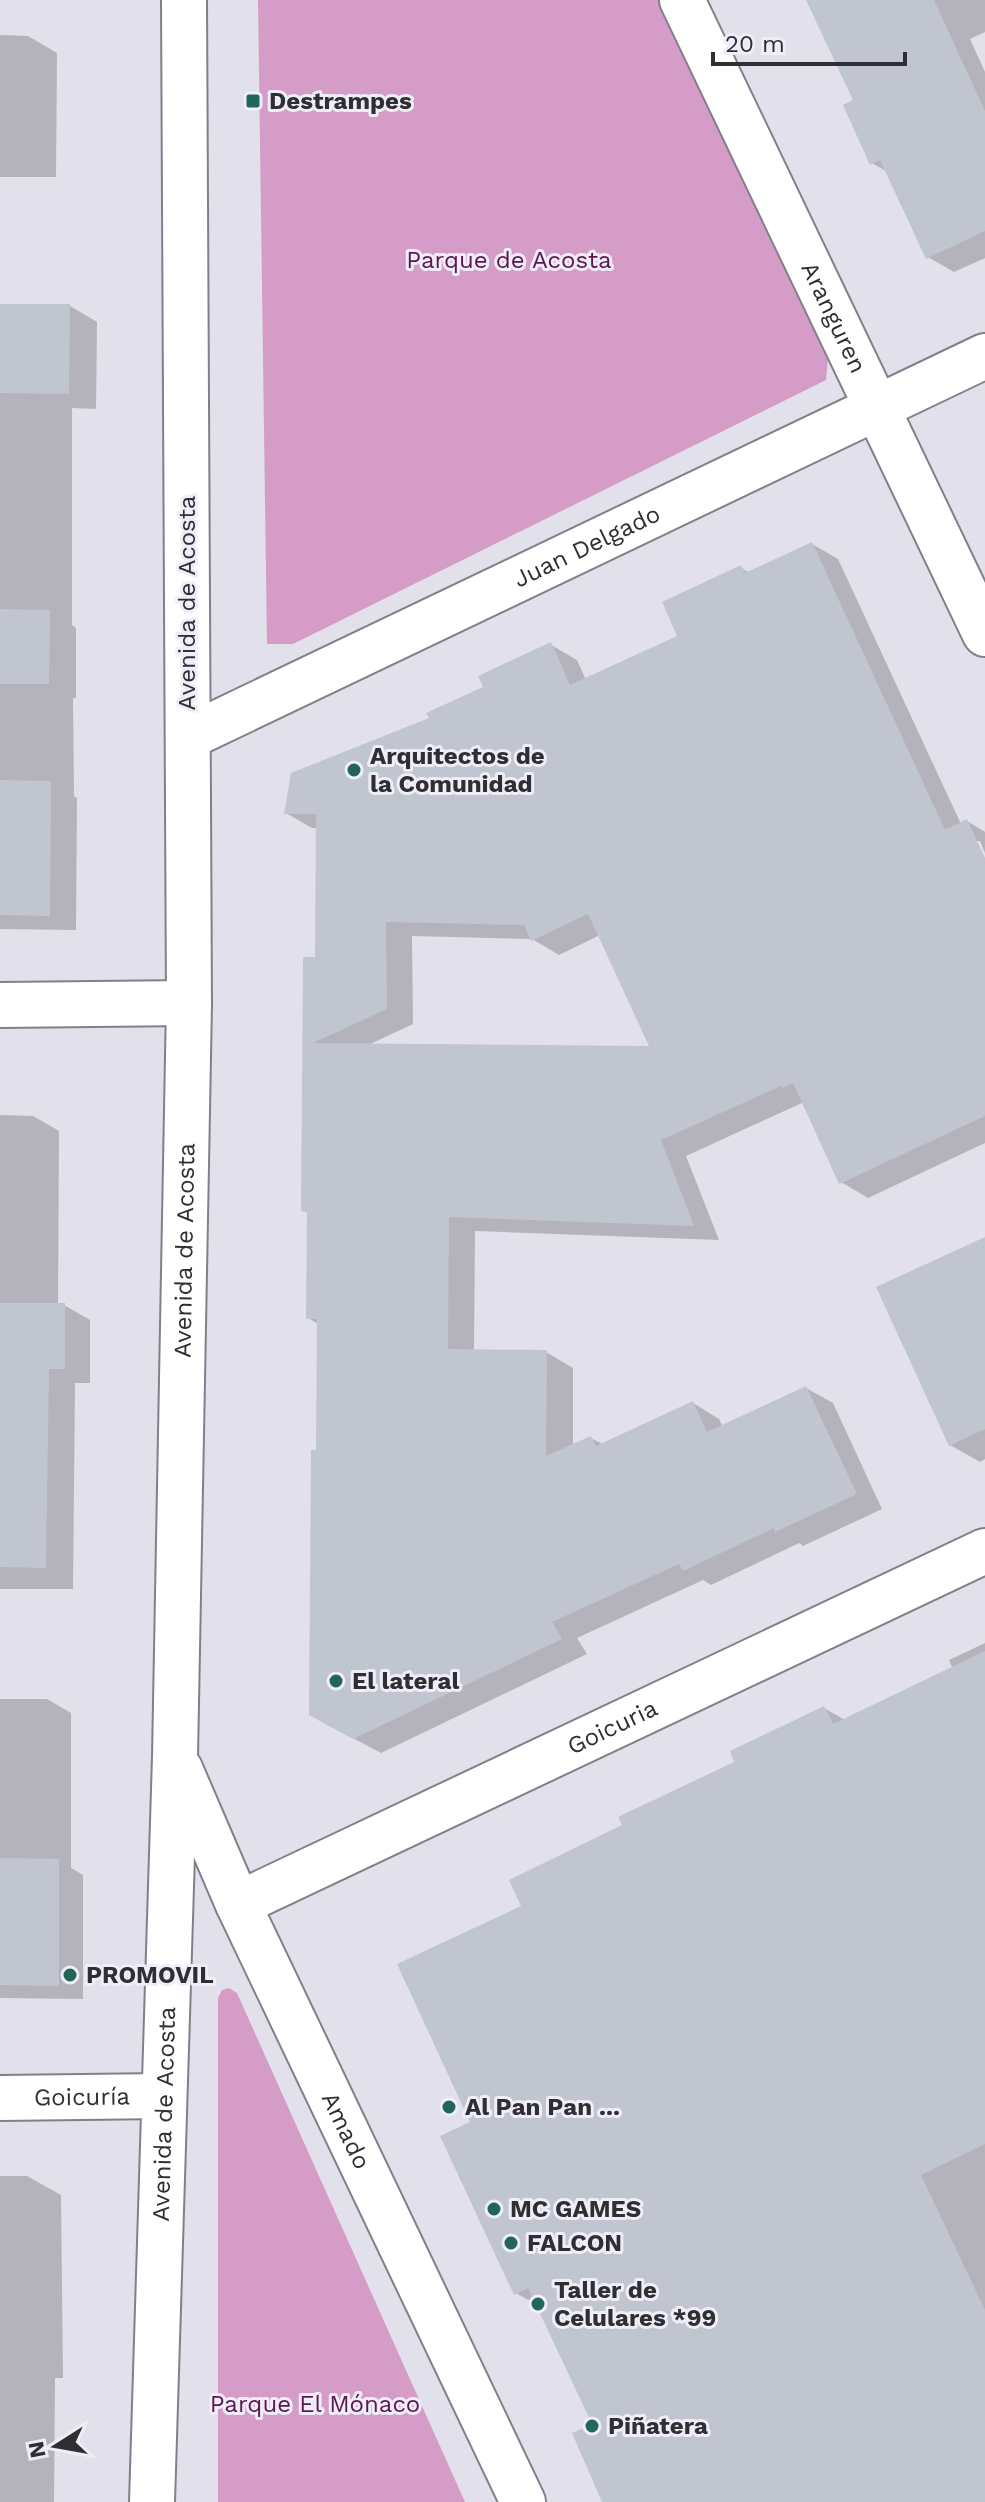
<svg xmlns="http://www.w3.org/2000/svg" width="985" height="2502" font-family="'Work Sans',sans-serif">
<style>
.green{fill:#d59cc7}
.shadow{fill:#0003;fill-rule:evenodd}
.building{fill:#c1c5cf;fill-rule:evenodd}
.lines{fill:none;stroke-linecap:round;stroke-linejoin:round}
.minor-casing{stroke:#81808a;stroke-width:48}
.major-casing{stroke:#81808a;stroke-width:48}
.minor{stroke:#fff;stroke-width:44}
.major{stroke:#fff;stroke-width:44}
.poi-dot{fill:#216659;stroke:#eeedf8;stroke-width:3}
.labels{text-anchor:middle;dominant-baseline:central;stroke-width:6;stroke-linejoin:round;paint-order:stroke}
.poi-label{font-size:24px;font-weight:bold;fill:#2f2f33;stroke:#eeedf8;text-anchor:start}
.park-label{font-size:24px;fill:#5e1552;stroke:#eeedf8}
.street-label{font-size:24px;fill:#2f2f33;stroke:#eeedf8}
</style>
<rect width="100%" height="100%" fill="#e1e0eb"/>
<!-- green -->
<g class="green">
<polygon points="258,0 660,0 828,359 826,380 293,644 267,644"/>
<polygon points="229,1988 237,1993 465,2502 218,2502 218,1998 222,1990"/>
</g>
<!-- shadow -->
<g class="shadow">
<polygon points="807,0 985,0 985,32 970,39 985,72 985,258 954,272 928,257 888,172 872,163 856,101"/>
<polygon points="0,35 28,36 57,53 56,177 0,177"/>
<polygon points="0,306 70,306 97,322 96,409 72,408 72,625 76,628 76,698 73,698 74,796 77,798 76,930 0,929"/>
<path d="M812,544L838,559L961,824L967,821L985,832V853L980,841H975L985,863V1143L868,1198L841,1182L804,1102L686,1156L719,1240L475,1231L474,1352H546L573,1368V1446L591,1438L604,1445L693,1403L719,1419L723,1427L806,1388L833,1403L882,1509L803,1546L799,1543L711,1585L703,1580L577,1638L587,1654L381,1753L338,1730L318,1452V1324L308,1318L309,1214L303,1210L317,959L318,828H312L286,813L432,720L486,688L551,645L577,660L586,680L680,637L741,568L750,573ZM600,935L652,1048L366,1046L413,1024L412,936L532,939L559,955Z"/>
<polygon points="0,1115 33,1116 59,1131 58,1305 64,1305 90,1320 90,1383 75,1383 73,1589 0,1589"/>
<polygon points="985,1239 985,1459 980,1462 950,1445"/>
<polygon points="985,1643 985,2502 604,2502 595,2425 539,2306 516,2293 473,2123 524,1906 625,1826 737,1763 824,1708 845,1720 953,1669 949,1660"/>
<polygon points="0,1699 47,1699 71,1713 71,1868 83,1875 83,1999 0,1998"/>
<polygon points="0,2176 27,2176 61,2195 63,2378 55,2378 54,2502 0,2502"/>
</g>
<!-- building -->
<g class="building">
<polygon points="806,0 934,0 985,111 985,231 926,259 880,160 870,165 843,105 853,100"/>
<polygon points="0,304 70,304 69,394 0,393"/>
<path d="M812,542L945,830L967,819L985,858V1116L839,1184L793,1083L782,1088L781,1086L661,1140L694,1226L449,1217L448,1349L547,1350L546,1456L591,1436L596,1446L693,1401L707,1432L806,1386L857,1494L775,1532L774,1528L683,1571L679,1564L552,1622L562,1639L353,1739L309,1715L311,1450H316L317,1319H306L307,1212L301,1211L303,957H315L316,814H284L291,773L429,718L426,713L483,687L478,676L551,642L570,685L677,636L662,602L741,565L745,573ZM588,914L649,1046L313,1043L387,1009L386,922L524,925L531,941Z"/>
<polygon points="0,609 50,610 49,684 0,684"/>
<polygon points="0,780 51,781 50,916 0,915"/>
<polygon points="985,1237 985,1429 949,1446 876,1287"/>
<polygon points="0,1303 65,1303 65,1369 49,1369 46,1568 0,1567"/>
<polygon points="985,1651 985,2144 921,2175 985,2310 985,2502 602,2502 572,2433 592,2424 528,2288 514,2295 440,2136 470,2122 397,1964 521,1906 509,1880 622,1825 618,1817 734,1762 730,1751 824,1706 833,1724"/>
<polygon points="0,1858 59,1859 59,1986 0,1985"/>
</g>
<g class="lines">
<!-- minor casing -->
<g class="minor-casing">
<g id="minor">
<path id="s1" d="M682,0L985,634"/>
<path id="s2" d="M188,737L985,356"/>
<polyline points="0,1005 189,1003"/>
<path id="s3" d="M238,1904L985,1551"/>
<path id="s4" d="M0,2098L163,2096"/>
</g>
</g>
<!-- major casing -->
<g class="major-casing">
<g id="major">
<path id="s5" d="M180,1769L238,1904L523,2502"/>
<path id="s6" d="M152,2502L175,1757L189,1003L184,0"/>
</g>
</g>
<!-- minor -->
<use href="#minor" class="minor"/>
<!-- major -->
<use href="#major" class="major"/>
</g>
<!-- markers -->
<g class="poi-dot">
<rect x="245" y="93" width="16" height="16" rx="4"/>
<circle cx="354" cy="770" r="8"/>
<circle cx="336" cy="1681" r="8"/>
<circle cx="70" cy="1975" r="8"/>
<circle cx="449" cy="2107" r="8"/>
<circle cx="494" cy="2209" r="8"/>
<circle cx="511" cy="2243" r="8"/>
<circle cx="538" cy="2304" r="8"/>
<circle cx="592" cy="2426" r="8"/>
</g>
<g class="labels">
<!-- poi labels -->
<g class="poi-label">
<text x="269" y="101">Destrampes</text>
<text x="370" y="756">Arquitectos de<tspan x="370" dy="28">la Comunidad</tspan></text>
<text x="352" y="1681">El lateral</text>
<text x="86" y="1975">PROMOVIL</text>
<text x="465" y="2107">Al Pan Pan ...</text>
<text x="510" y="2209">MC GAMES</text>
<text x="527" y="2243">FALCON</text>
<text x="554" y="2290">Taller de<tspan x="554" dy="28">Celulares *99</tspan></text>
<text x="608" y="2426">Piñatera</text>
</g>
<!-- park labels -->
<g class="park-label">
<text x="509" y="260">Parque de Acosta</text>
<text x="315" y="2404">Parque El Mónaco</text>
</g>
<!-- street labels -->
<g class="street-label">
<text stroke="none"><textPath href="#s1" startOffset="352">Aranguren</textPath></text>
<text stroke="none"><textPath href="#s2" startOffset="442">Juan Delgado</textPath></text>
<text transform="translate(187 603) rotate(-90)">Avenida de Acosta</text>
<text stroke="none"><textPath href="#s6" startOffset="1252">Avenida de Acosta</textPath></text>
<text stroke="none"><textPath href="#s3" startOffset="414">Goicuria</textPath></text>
<text stroke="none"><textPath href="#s4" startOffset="82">Goicuría</textPath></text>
<text stroke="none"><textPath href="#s6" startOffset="388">Avenida de Acosta</textPath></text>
<text stroke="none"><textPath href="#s5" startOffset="398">Amado</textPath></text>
</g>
</g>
<!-- north arrow -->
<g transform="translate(56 2446) rotate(259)" stroke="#eeedf8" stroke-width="6" paint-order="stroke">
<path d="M0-6L14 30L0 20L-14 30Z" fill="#2f2f33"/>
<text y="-12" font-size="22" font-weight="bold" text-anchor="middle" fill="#2f2f33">N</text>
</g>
<!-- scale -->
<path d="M713 52v12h192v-12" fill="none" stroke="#2f2f33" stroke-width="4"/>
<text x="725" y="52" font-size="24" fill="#2f2f33" stroke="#eeedf8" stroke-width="6" paint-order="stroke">20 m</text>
</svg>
